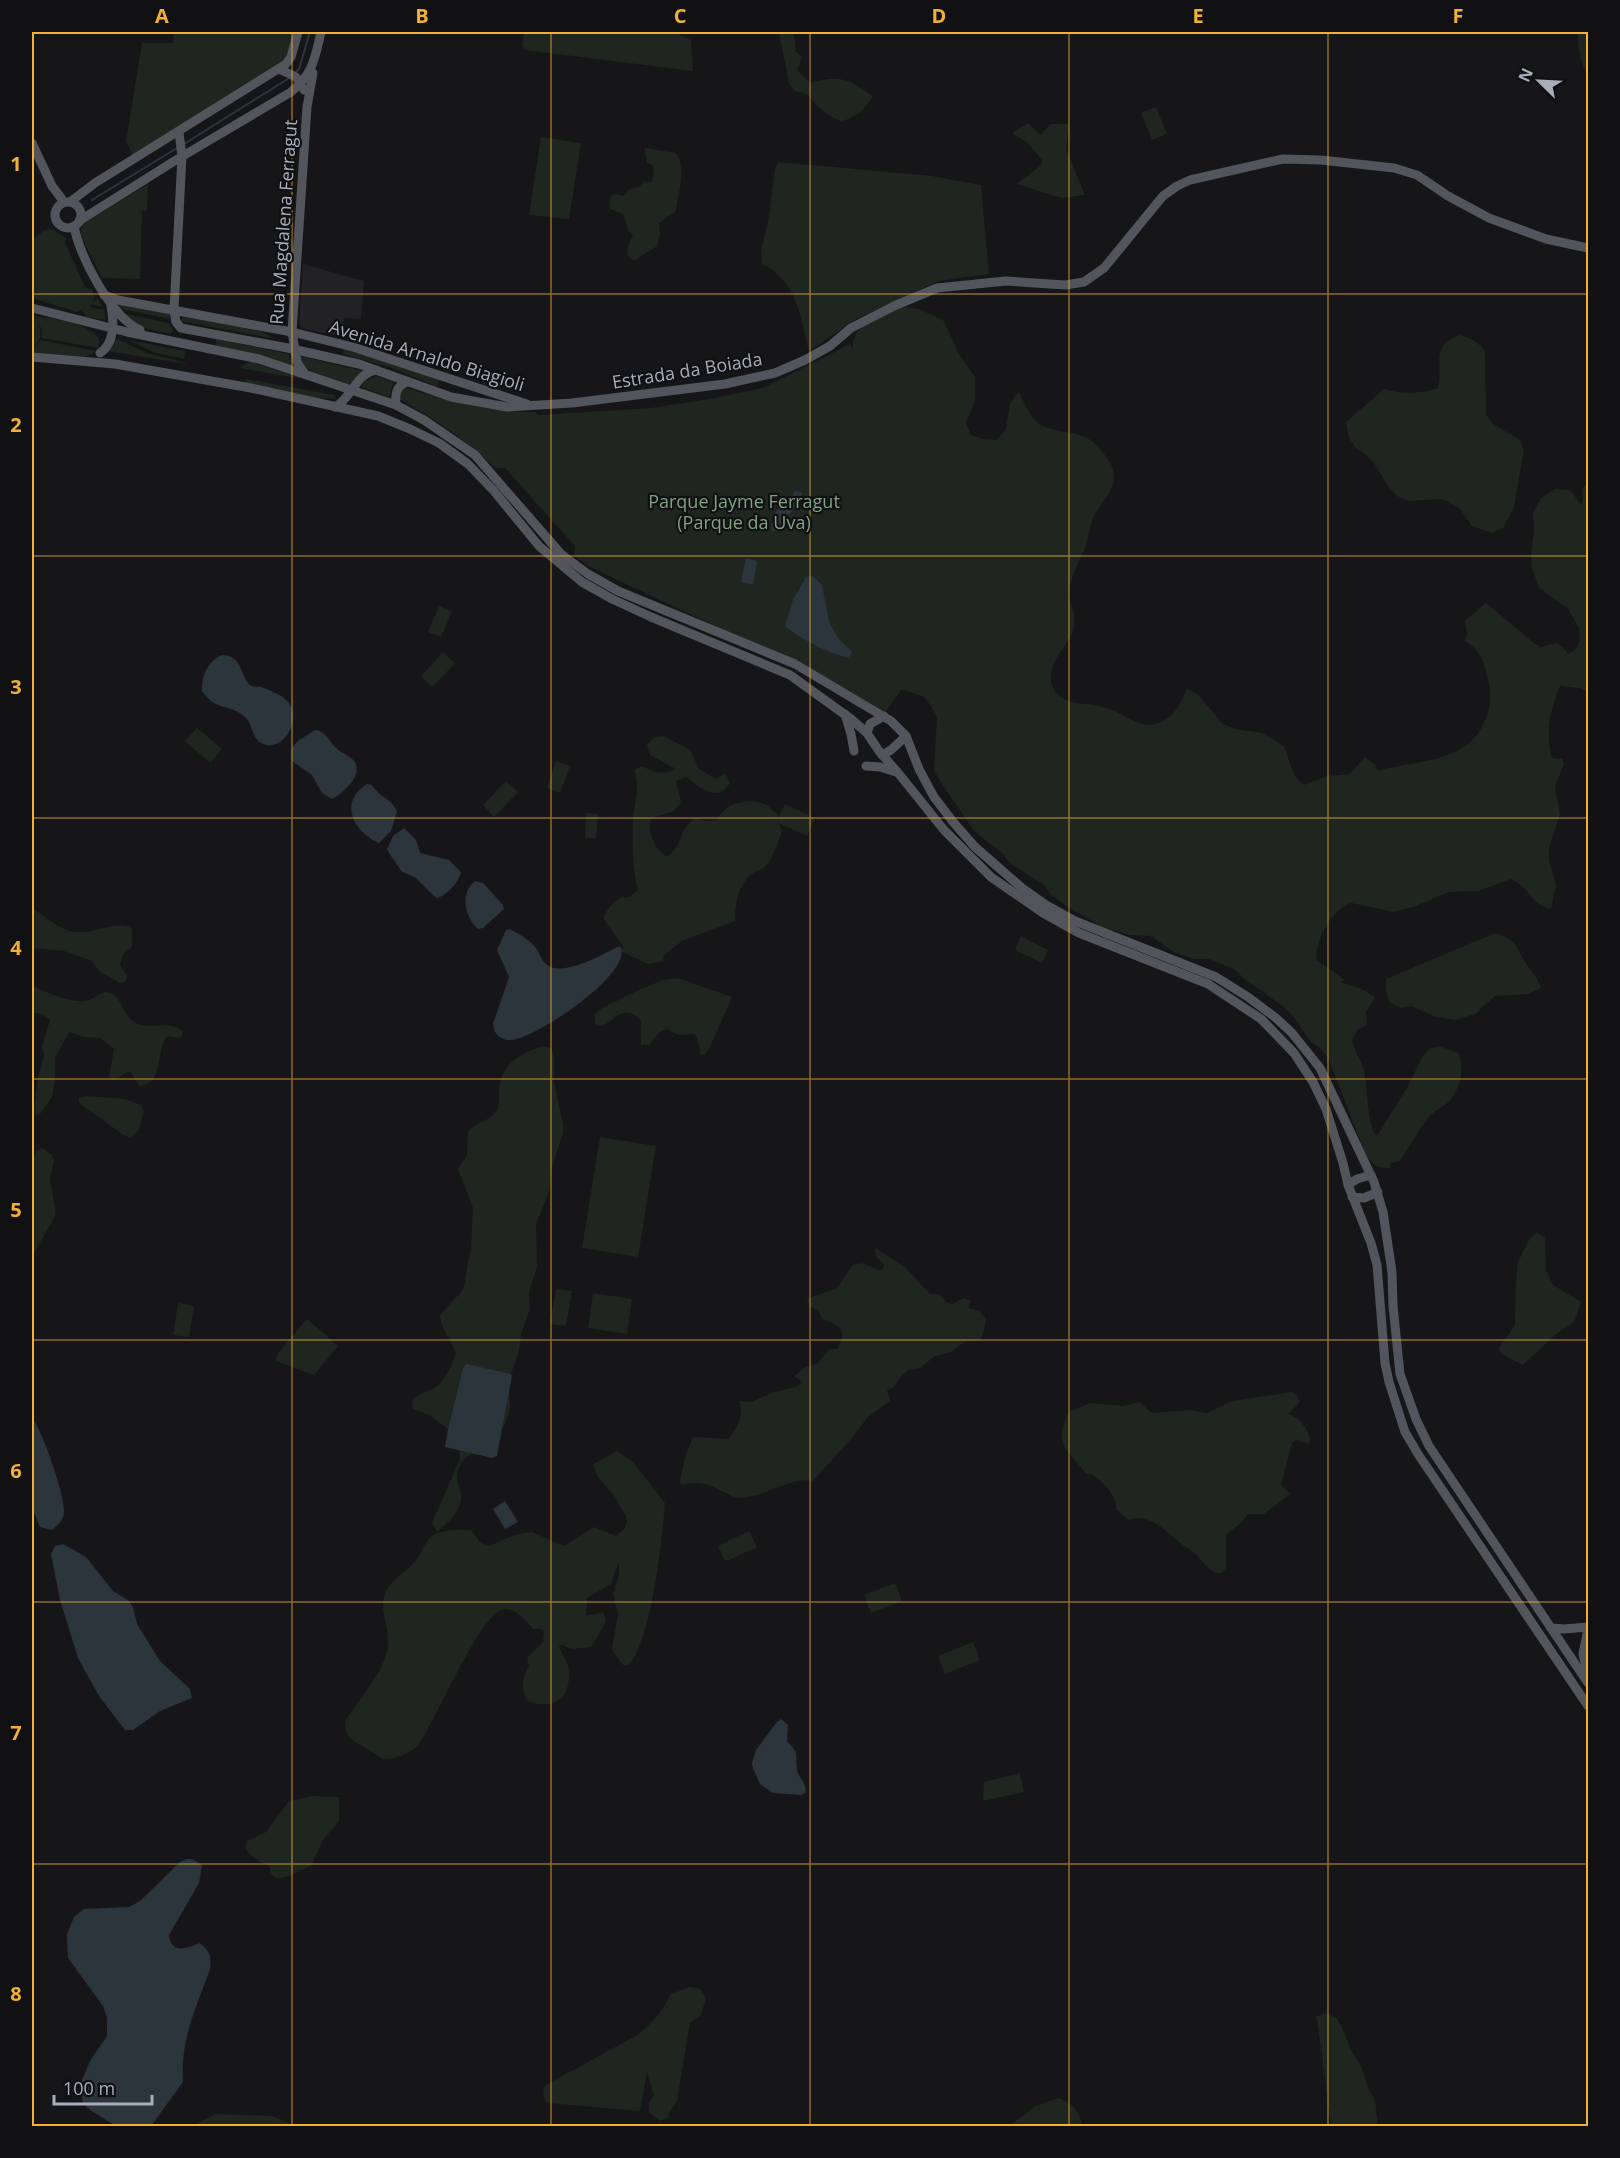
<svg xmlns="http://www.w3.org/2000/svg" width="1620" height="2158" font-family="'Open Sans',sans-serif">
<style>
.built{fill:#222225}
.green{fill:#1e261f}
.water{fill:#2c353c}
.lines{fill:none;stroke-linecap:round;stroke-linejoin:round}
.stream{stroke:#2c353c;stroke-width:2}
.major{stroke:#53555c;stroke-width:9}
.grid{fill:none;stroke:#f2b134;stroke-width:1.5;stroke-opacity:0.55}
.labels{text-anchor:middle;dominant-baseline:central;stroke-width:4.5;stroke-linejoin:round;paint-order:stroke}
.street-label{font-size:18px;fill:#a8adb8;stroke:#111113}
.park-label{font-size:18px;fill:#7fa381;stroke:#111113}
.neatline{fill:none;stroke:#f2b134;stroke-width:2}
.grid-label{font-size:20px;text-anchor:middle;font-weight:bold;fill:#f2b134}
</style>
<rect width="100%" height="100%" fill="#161618"/>
<!-- built -->
<polygon class="built" points="303,264 364,281 361,319 344,318 342,337 309,330 302,328 299,324"/>
<!-- green -->
<g class="green">
<polygon points="174,32 291,32 293,35 287,56 282,62 133,155 126,141 142,43 173,43"/>
<polygon points="524,32 674,32 691,40 693,71 525,50 522,45"/>
<path d="M779,32H792L795,39V51L802,57L797,70L810,83C840,74 850,79 873,97L861,112L842,122C828,115 817,109 809,95L795,91L789,83Z"/>
<path d="M1578,32H1588V77C1581,65 1577,45 1578,32Z"/>
<polygon points="1156,107 1167,134 1152,140 1141,113"/>
<polygon points="1028,123 1041,135 1050,124 1069,124 1066,149 1085,195 1061,198 1017,184 1041,165 1042,160 1028,143 1012,133"/>
<polygon points="541,137 581,143 569,219 529,215"/>
<path d="M644,148L676,153C687,170 678,192 676,211L659,223L660,234L657,246L634,261L627,255L628,246L633,235L628,230L623,214L610,209L609,203L611,196L616,194L624,196L629,189L639,187L645,181L652,182L654,171L652,165L647,163Z"/>
<path d="M778,162L932,176L981,185L989,274L939,281L856,319L809,351C800,316 798,282 762,264L761,250L768,223L775,168Z"/>
<polygon points="148,184 147,211 142,211 140,279 102,278 80,234 83,224"/>
<polygon points="47,229 54,230 66,238 65,243 85,287 92,290 95,298 92,304 98,298 102,307 92,304 90,307 104,310 106,320 87,317 82,311 84,309 77,312 32,298 32,241 43,231"/>
<polygon points="114,303 169,314 170,319 116,308"/>
<path d="M905,307L919,309L943,320L959,354L975,377V401L966,423L971,435L983,439L997,440L1006,429L1010,403L1018,392C1025,401 1027,414 1037,422C1059,439 1083,423 1104,454C1107,458 1112,464 1113,470C1118,488 1103,500 1095,514C1090,524 1089,535 1086,545C1081,559 1072,573 1070,587C1066,603 1079,612 1073,631C1067,646 1049,662 1051,680C1054,708 1087,701 1106,708C1118,711 1128,719 1139,723C1164,731 1180,709 1187,688L1198,695L1223,724L1235,729L1262,733L1284,746C1290,759 1291,777 1304,785L1327,776L1350,774L1365,757L1376,765L1377,770H1380C1417,760 1466,763 1484,723C1490,710 1492,697 1489,683C1485,665 1482,651 1465,641L1467,634L1465,621L1486,603L1535,644L1541,647L1557,643L1567,651L1568,654L1576,649L1580,640L1579,628L1568,609L1539,588L1532,568L1531,556L1534,528L1533,513L1541,498L1555,489L1568,490L1572,492L1580,504L1583,503L1582,489L1588,483V692L1580,688L1560,686C1550,710 1545,733 1552,758L1562,759L1564,763L1555,787L1560,814L1549,848V860L1556,885L1551,909C1529,904 1530,887 1511,879L1478,891L1449,892L1416,906L1394,912L1351,903C1329,912 1317,938 1316,960L1345,980L1341,982C1355,988 1364,987 1375,998L1366,1012L1367,1025L1357,1030L1352,1040C1355,1053 1364,1064 1365,1076C1368,1092 1367,1126 1377,1136L1408,1086L1422,1057L1429,1049L1439,1046L1459,1053C1464,1069 1461,1085 1451,1099C1446,1106 1435,1110 1429,1117C1418,1130 1409,1147 1400,1161L1391,1163L1390,1168C1376,1168 1372,1164 1365,1153L1329,1060L1322,1050L1308,1039L1297,1021L1284,1007L1247,981L1234,969L1209,959H1194L1175,953L1151,936L1129,935L1102,927L1068,907L1050,894L1044,885L1010,863L1003,854L974,831L940,781L934,770L937,717L931,706L924,697L902,689L884,714L728,632L588,566L574,555L575,546L505,468H495C466,440 433,418 398,398L399,391L404,387C448,401 489,412 535,412L539,415L651,408L709,399L763,388L850,344L853,350C849,326 886,310 905,307Z"/>
<polygon points="121,313 169,323 173,330 171,334 140,327"/>
<path d="M34,316C51,318 91,323 99,340L98,348L42,338V330L38,322C42,333 42,341 32,349V317Z"/>
<polygon points="183,317 257,329 275,339 181,321"/>
<path d="M1460,335C1471,338 1478,342 1485,351L1486,415L1493,424L1520,440L1524,450L1514,507L1503,528L1492,533L1472,526L1460,509L1442,499L1408,501L1397,496L1389,487L1372,460L1355,447L1349,438L1346,422L1384,389C1400,394 1422,394 1438,388C1444,363 1429,346 1460,335Z"/>
<polygon points="113,337 147,353 186,363 186,364 108,351"/>
<polygon points="216,339 289,354 291,365 261,355 216,347"/>
<polygon points="41,340 95,351 96,351 83,358 32,354 32,351"/>
<polygon points="128,340 185,351 184,359 153,352"/>
<polygon points="344,348 437,378 439,383 436,386 389,367 343,354"/>
<path d="M300,356L363,371L351,387C333,381 304,378 300,356Z"/>
<polygon points="252,362 300,378 301,379 240,368 246,363"/>
<polygon points="376,376 394,382 389,397 361,387 365,381"/>
<polygon points="247,379 333,395 337,399 304,397 239,384"/>
<polygon points="439,606 452,611 441,637 428,632"/>
<polygon points="443,652 455,663 432,687 421,676"/>
<polygon points="197,728 222,749 210,763 185,741"/>
<path d="M664,736L690,750L699,769L716,779L725,773L730,784C727,786 726,790 723,791C711,798 694,784 686,777L676,781L681,802L674,811L651,818C647,833 654,847 666,857C685,846 676,832 695,818L706,821L717,820C725,803 745,798 762,803C769,805 772,811 778,814L777,820L785,804L815,818L807,836L778,823L782,831C779,841 774,854 769,862C766,868 759,870 753,873C738,884 735,904 735,921L682,941L663,956L664,961L648,964L618,950L624,948L603,918C608,908 613,901 624,896V898L630,897L638,890C632,866 632,842 633,817C635,802 640,784 634,770L642,766C655,773 663,775 676,769L650,755L647,745L654,737Z"/>
<polygon points="556,761 570,766 560,793 547,788"/>
<polygon points="506,781 518,792 494,817 483,805"/>
<polygon points="586,813 598,814 596,838 585,838"/>
<path d="M32,908C47,917 63,934 82,932C96,932 122,919 132,929V947L123,954L120,965L127,976L125,982L120,983L99,971L92,961L81,957L64,951L32,948Z"/>
<path d="M1495,933C1517,939 1515,947 1526,963C1531,971 1538,978 1541,988L1528,994L1495,996L1475,1014L1455,1020L1435,1017L1412,1006L1401,1008L1389,1002L1386,990V979Z"/>
<polygon points="1021,936 1048,950 1042,963 1015,950"/>
<path d="M678,978L732,997L710,1047L705,1054L701,1055L697,1038L694,1034L678,1035L667,1029L660,1032L649,1045H641V1021C624,1002 616,1020 602,1026L595,1024V1014L602,1008L641,989L663,980Z"/>
<path d="M32,986C47,992 69,1003 85,1001C93,1000 99,992 107,992C123,994 122,1018 138,1024C153,1030 171,1019 183,1032L182,1036L179,1038L167,1036C155,1050 165,1084 140,1086L130,1072C122,1072 120,1079 112,1080L109,1077L114,1049L100,1038L84,1037L69,1032L55,1058V1079L52,1097L40,1114L36,1115L34,1111L38,1078L44,1055L42,1047L50,1020L42,1014L32,1013Z"/>
<path d="M543,1046L551,1048L554,1056V1082L563,1124V1133L552,1167L549,1192L536,1224L537,1267L529,1292L530,1309L521,1334L519,1351L511,1374L501,1372C504,1382 510,1393 510,1404C510,1423 493,1437 495,1457L488,1451C471,1451 457,1460 457,1479C458,1485 461,1491 461,1497C461,1512 447,1524 437,1532L432,1523L460,1459L459,1427L463,1368L448,1429L429,1415L413,1409L412,1401C419,1393 425,1393 434,1388C445,1382 452,1365 456,1354C452,1340 441,1331 440,1315L462,1291L465,1283L467,1267L471,1250L473,1208L458,1169L467,1155L468,1131C476,1123 489,1121 496,1112C501,1105 498,1097 499,1089C502,1063 521,1053 543,1046Z"/>
<polygon points="88,1096 125,1099 141,1105 144,1111 139,1130 130,1138 122,1134 79,1103 79,1098"/>
<polygon points="600,1137 656,1146 638,1257 582,1248"/>
<polygon points="42,1148 52,1155 54,1161 50,1178 56,1214 32,1257 32,1160 36,1151"/>
<polygon points="1537,1232 1545,1238 1546,1271 1553,1285 1581,1302 1574,1322 1555,1335 1523,1365 1508,1358 1498,1350 1515,1325 1516,1282 1518,1262 1529,1240"/>
<path d="M875,1248L905,1267L930,1294C938,1293 942,1295 946,1302L953,1304L963,1298L971,1301L968,1308L979,1311L986,1319L984,1331L980,1340L966,1341L951,1352L935,1356L920,1368L909,1370L902,1375L893,1388L887,1390L890,1401L868,1417L851,1439L813,1481C792,1476 763,1498 739,1498C735,1498 730,1495 726,1493C707,1484 702,1480 681,1485L680,1481L686,1454L693,1437L728,1439C737,1429 745,1414 739,1401L752,1402L771,1393L798,1386L801,1383L800,1380L794,1376L806,1367L817,1364L829,1349H837C849,1331 839,1325 822,1319L818,1310L810,1307L807,1299L837,1288L853,1265L862,1263L879,1270L883,1269L884,1264L876,1257Z"/>
<polygon points="556,1289 572,1291 566,1326 550,1324"/>
<polygon points="593,1293 632,1299 627,1334 588,1328"/>
<polygon points="178,1303 194,1306 189,1337 173,1335"/>
<polygon points="307,1319 338,1346 314,1375 276,1361 278,1353"/>
<path d="M1292,1392L1297,1395L1300,1402L1288,1414C1299,1417 1308,1428 1310,1440L1308,1444L1296,1440L1292,1443L1281,1485L1290,1494L1264,1514H1248L1241,1523L1226,1535V1568L1221,1573C1209,1574 1203,1561 1196,1554C1191,1550 1185,1547 1180,1543C1164,1530 1151,1513 1128,1520L1116,1509C1118,1496 1101,1479 1090,1474H1086C1068,1448 1052,1447 1069,1412L1090,1403L1123,1406L1139,1402L1152,1413L1191,1410L1207,1413L1232,1401Z"/>
<path d="M617,1451L633,1462L665,1503C662,1541 652,1637 629,1665H623L612,1650L618,1613L613,1594L619,1574V1561L611,1584L587,1598L586,1616L603,1612L606,1621C604,1626 594,1643 591,1647L572,1649L563,1645L559,1646C562,1655 569,1662 569,1672C570,1690 562,1705 544,1704C537,1704 532,1704 526,1699C521,1686 522,1679 529,1666L527,1658L543,1642L544,1631L541,1629H533C526,1620 513,1604 499,1611C477,1623 436,1719 418,1746C410,1753 398,1758 388,1759C380,1759 377,1754 371,1751C356,1741 345,1742 345,1721C358,1701 382,1674 387,1651C392,1630 378,1612 385,1593C390,1580 408,1571 416,1560C423,1552 425,1539 435,1534C445,1530 460,1529 471,1530L481,1543L489,1546L514,1535L532,1532L564,1546L594,1527L616,1536L625,1528L627,1522L626,1516L613,1494L597,1476L593,1464Z"/>
<polygon points="749,1531 757,1547 729,1560 724,1560 718,1546"/>
<polygon points="895,1583 902,1601 871,1613 864,1595"/>
<polygon points="973,1642 980,1660 945,1674 938,1656"/>
<polygon points="1020,1773 1024,1792 983,1801 984,1782"/>
<path d="M313,1796L339,1797V1821L323,1840L311,1866C300,1870 287,1879 276,1878L271,1874L269,1865C258,1862 251,1857 245,1847L247,1841L266,1832L289,1801Z"/>
<path d="M690,1987L700,1989L706,1998L701,2015L690,2023L677,2101L668,2115L670,2117L660,2121L649,2112V2103L654,2095L647,2073L640,2111L548,2103L545,2100L543,2090L546,2085L639,2034C653,2023 663,2010 671,1994Z"/>
<polygon points="1325,2013 1336,2018 1342,2027 1350,2048 1362,2068 1369,2090 1375,2100 1378,2126 1331,2126 1317,2018 1315,2017"/>
<path d="M1059,2098C1073,2104 1080,2111 1082,2126H1010L1035,2106Z"/>
<polygon points="215,2114 272,2116 295,2126 193,2126"/>
</g>
<!-- water -->
<g class="water">
<path d="M798,491L802,493V496L791,513L784,516L787,521L779,531H772L771,524L777,520L774,516C776,508 785,500 793,497V492Z"/>
<polygon points="746,558 757,561 753,585 741,582"/>
<path d="M812,576L822,585L829,621L837,637L852,652L849,657C836,658 794,635 785,626L793,600L806,577Z"/>
<path d="M222,655C245,656 239,679 252,686C254,687 259,687 261,687C269,690 280,694 286,700C305,718 282,755 261,743C251,737 253,723 244,716C230,704 215,711 202,691C201,676 208,661 222,655Z"/>
<path d="M315,730C326,731 329,741 336,748C341,753 351,756 355,762C363,776 342,794 332,799L322,793L312,775L292,761C288,742 303,739 315,730Z"/>
<path d="M367,784L372,785C381,799 390,797 397,811L391,831L379,843C354,832 338,802 367,784Z"/>
<path d="M404,828L416,840L420,853L449,860L461,872C459,883 448,893 438,898L434,896L416,878L401,871C397,863 390,856 387,849L393,836Z"/>
<path d="M475,881L483,883L503,905L504,909L483,928L478,929C464,916 460,893 475,881Z"/>
<path d="M509,929C517,932 531,941 536,948C539,952 541,960 546,964C561,978 602,955 617,947H621C632,974 535,1039 511,1040C504,1041 499,1037 495,1032L493,1024L509,977L497,950L506,930Z"/>
<polygon points="466,1364 511,1374 512,1376 497,1456 492,1458 445,1447 448,1429 463,1368"/>
<path d="M32,1418C42,1430 65,1495 64,1511C64,1520 58,1525 52,1530L40,1527L32,1507Z"/>
<polygon points="505,1501 518,1522 505,1529 493,1509"/>
<polygon points="63,1544 86,1557 113,1591 128,1600 133,1607 137,1624 160,1661 190,1689 192,1698 160,1711 133,1730 125,1730 99,1696 78,1658 60,1600 51,1554 55,1546"/>
<path d="M781,1719L788,1725L787,1741C800,1755 795,1753 797,1769C798,1779 808,1782 805,1793L801,1795L773,1793L760,1784L753,1768L752,1763L756,1750L776,1723Z"/>
<path d="M186,1859H192L202,1865L199,1883L169,1935C171,1955 187,1948 200,1943C211,1953 211,1955 210,1969C196,2009 180,2039 183,2082L151,2126H116L90,2110L83,2103L80,2085L90,2061L107,2036V2018L103,2006L68,1958L67,1934L74,1917L84,1909L129,1907L140,1901L180,1862Z"/>
</g>
<g class="lines">
<!-- stream -->
<g class="stream">
<polyline points="295,73 299,69 310,32"/>
<polyline points="184,144 291,77"/>
<polyline points="92,200 177,148"/>
</g>
<!-- major -->
<g class="major">
<polyline points="279,69 296,77 304,90"/>
<polyline points="179,132 182,156 174,310 176,322 181,328 288,348 359,364 451,397 507,407 572,403 725,384 775,373 805,360 830,346 851,328 894,306 937,288 1006,281 1065,285 1084,282 1104,268 1163,196 1177,186 1190,180 1283,159 1321,160 1394,168 1417,175 1448,196 1489,218 1546,239 1588,248"/>
<polyline points="32,143 52,186 64,202"/>
<circle cx="68" cy="215" r="13"/>
<polyline points="70,202 95,183 286,64 291,57 298,32"/>
<path d="M79,221L176,160L291,92C313,74 315,58 321,32"/>
<path d="M74,226C79,256 112,318 140,330"/>
<polyline points="104,295 118,300 292,332 353,347 527,404"/>
<polyline points="32,308 127,332 259,359 396,405 424,420 475,455 561,554 588,574 618,591 795,664 891,721 906,736 919,769 934,797 954,823 975,847 1022,888 1046,905 1075,921 1216,977 1248,997 1276,1018 1292,1033 1320,1068 1374,1182 1383,1212 1392,1272 1393,1306 1400,1374 1416,1419 1429,1446 1588,1683"/>
<path d="M100,353C115,343 114,322 111,306"/>
<polyline points="32,357 115,364 251,388 378,416 410,429 439,443 468,464 494,491 539,546 582,582 612,599 651,617 790,675 851,719 867,733 879,751 899,774 944,830 991,877 1043,913 1079,933 1208,984 1261,1019 1294,1053 1313,1082 1326,1109 1343,1163 1348,1185 1371,1243 1377,1265 1385,1363 1389,1382 1405,1432 1418,1454 1588,1706"/>
<polyline points="304,373 297,362 292,332 307,107 313,73"/>
<path d="M396,405C395,394 396,386 407,382"/>
<path d="M335,407C353,397 355,374 376,370"/>
<polyline points="845,714 851,734 854,751"/>
<polyline points="867,733 870,724 884,716"/>
<polyline points="882,755 891,750 906,736"/>
<polyline points="866,766 880,767 896,772"/>
<polyline points="1348,1185 1357,1179 1371,1175"/>
<polyline points="1352,1197 1364,1198 1378,1192"/>
<polyline points="1551,1628 1564,1629 1588,1627"/>
<polyline points="1588,1629 1583,1654 1588,1677"/>
</g>
</g>
<!-- grid -->
<path class="grid" d="M292,32V2126M551,32V2126M810,32V2126M1069,32V2126M1328,32V2126M32,294H1588M32,556H1588M32,818H1588M32,1079H1588M32,1340H1588M32,1602H1588M32,1864H1588"/>
<g class="labels">
<!-- street labels -->
<g class="street-label">
<text transform="translate(283 222) rotate(-86)">Rua Magdalena Ferragut</text>
<text transform="translate(427 355) rotate(17)">Avenida Arnaldo Biagioli</text>
<text transform="translate(687 370) rotate(-9)">Estrada da Boiada</text>
</g>
<!-- park labels -->
<g class="park-label">
<text x="744" y="501">Parque Jayme Ferragut<tspan x="744" dy="21">(Parque da Uva)</tspan></text>
</g>
</g>
<!-- border -->
<rect width="1620" height="2158" fill="none" stroke="#111113" stroke-width="66"/>
<!-- north arrow -->
<g transform="translate(1539 81) rotate(294)" stroke="#111113" stroke-width="4.5" paint-order="stroke">
<path d="M0-4.5L10 22L0 15L-10 22Z" fill="#a8adb8"/>
<text y="-9" font-size="16" font-weight="bold" text-anchor="middle" fill="#a8adb8">N</text>
</g>
<!-- scale -->
<path d="M54 2095v9h98v-9" fill="none" stroke="#a8adb8" stroke-width="3"/>
<text x="63" y="2095" font-size="18" fill="#a8adb8" stroke="#111113" stroke-width="4.5" paint-order="stroke">100 m</text>
<rect x="33" y="33" width="1554" height="2092" class="neatline"/>
<g class="grid-label">
<text x="162" y="23">A</text>
<text x="422" y="23">B</text>
<text x="680" y="23">C</text>
<text x="939" y="23">D</text>
<text x="1198" y="23">E</text>
<text x="1458" y="23">F</text>
<text x="16" y="171">1</text>
<text x="16" y="432">2</text>
<text x="16" y="694">3</text>
<text x="16" y="955">4</text>
<text x="16" y="1217">5</text>
<text x="16" y="1478">6</text>
<text x="16" y="1740">7</text>
<text x="16" y="2001">8</text>
</g>
</svg>
